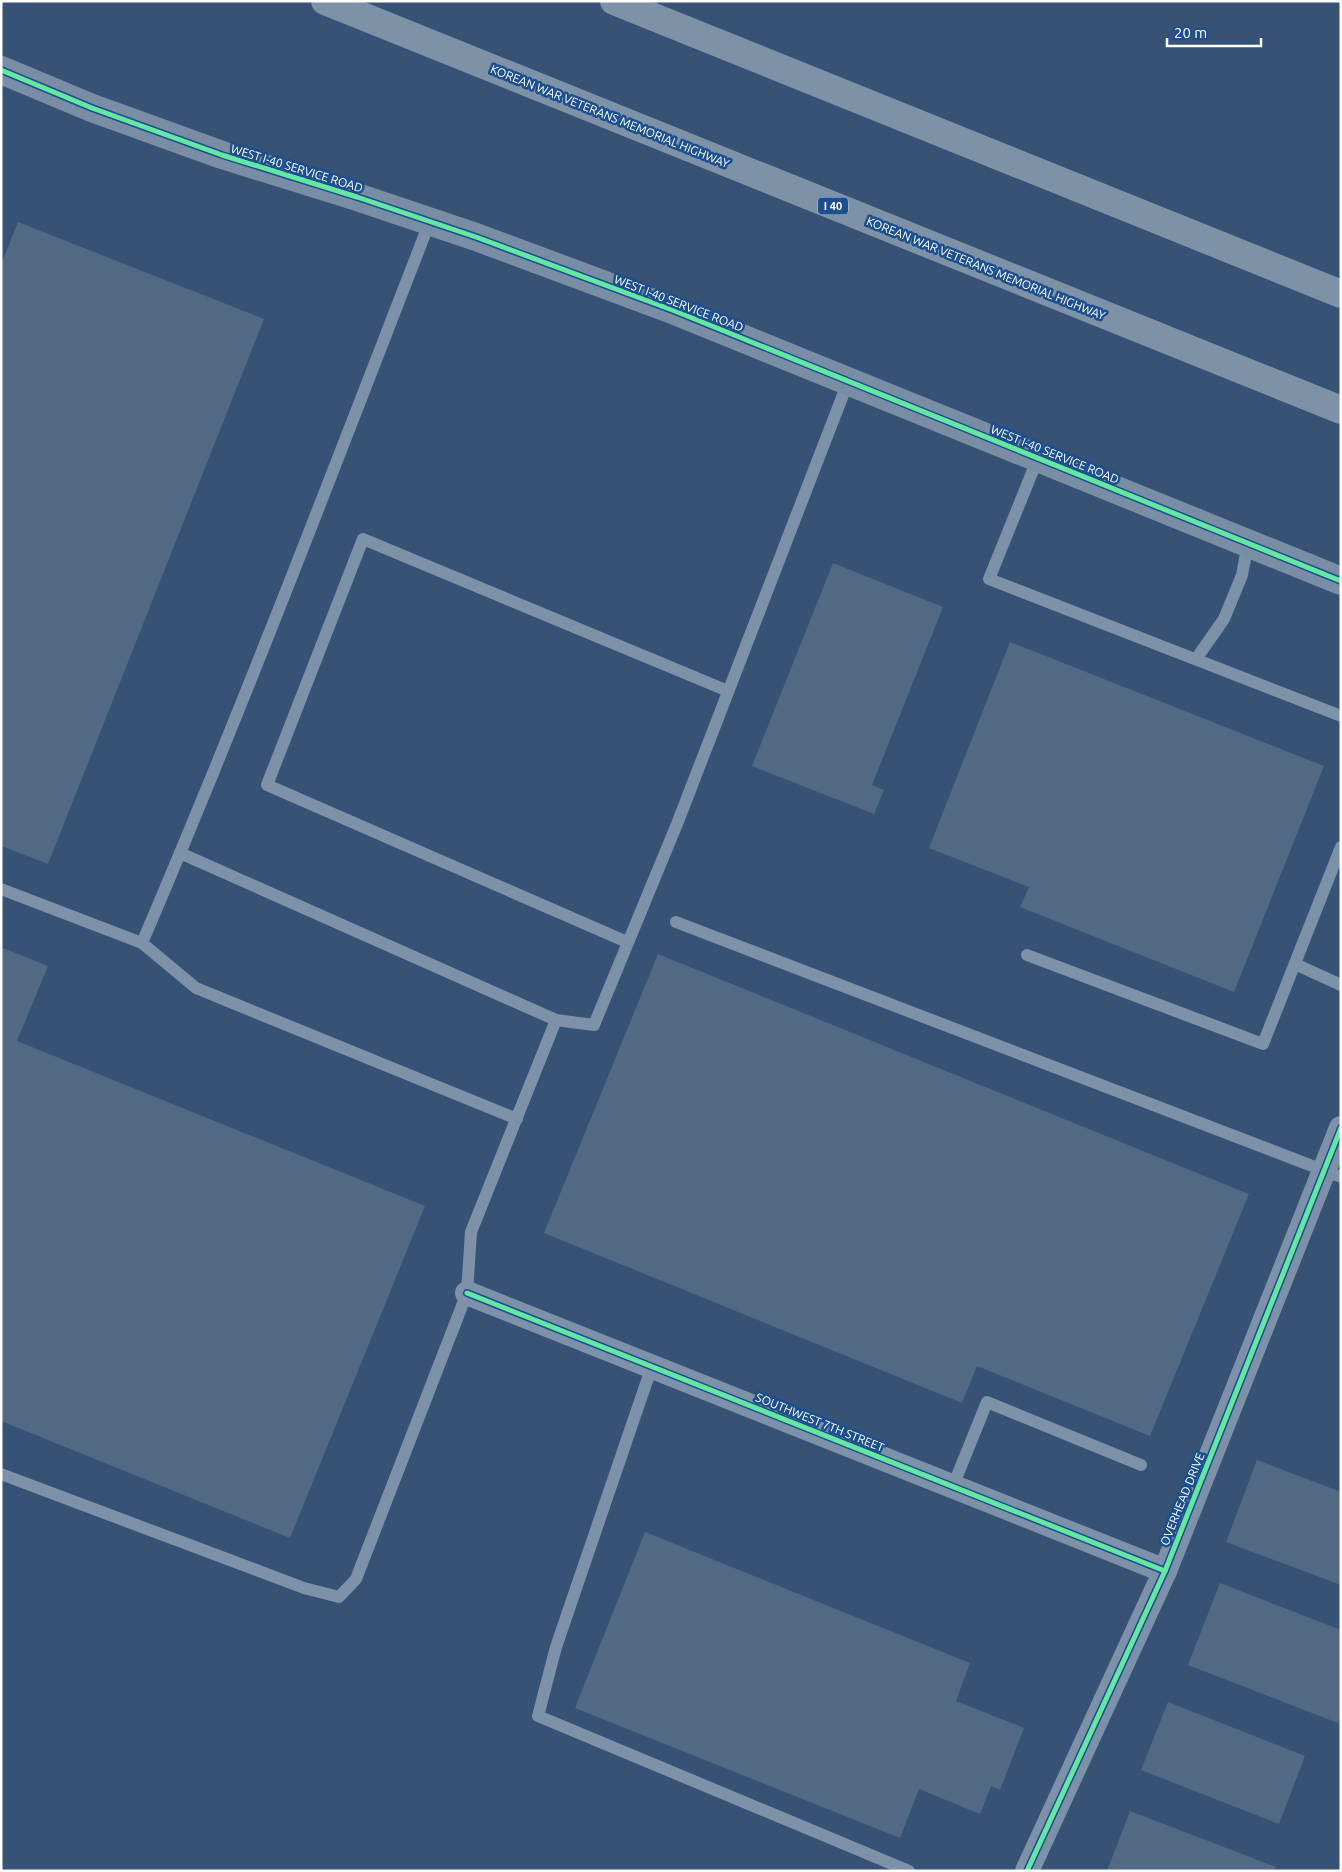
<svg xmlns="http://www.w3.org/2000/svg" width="1342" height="1872" font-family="Ubuntu,sans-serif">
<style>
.building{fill:#526984}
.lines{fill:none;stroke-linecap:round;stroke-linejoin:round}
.lane{stroke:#7d92a8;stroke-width:12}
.street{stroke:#7d92a8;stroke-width:24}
.secondary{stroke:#798da4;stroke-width:28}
.highway{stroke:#7e92a7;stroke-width:28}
.cycleway-casing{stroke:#1b4f8f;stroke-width:8}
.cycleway{stroke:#66e7a1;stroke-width:5}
.labels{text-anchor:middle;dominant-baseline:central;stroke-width:5;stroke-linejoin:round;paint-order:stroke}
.shield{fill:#1b4f8f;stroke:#bbcadd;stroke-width:1}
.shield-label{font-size:11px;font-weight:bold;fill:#fff}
.street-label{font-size:12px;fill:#fff;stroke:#1b4f8f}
</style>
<rect width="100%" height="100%" fill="#365274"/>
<!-- building -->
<g class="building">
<polygon points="18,222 264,319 48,864 1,846 1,265"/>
<polygon points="833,563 943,607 872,785 884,790 874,814 752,766"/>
<polygon points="1010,642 1324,766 1234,992 1020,907 1029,887 929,848"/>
<polygon points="1,947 48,966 17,1041 425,1206 290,1538 1,1421"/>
<polygon points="658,954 1249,1194 1150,1436 977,1366 962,1403 544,1233"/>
<polygon points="1257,1460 1341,1492 1341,1585 1226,1542"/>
<polygon points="645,1532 970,1663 956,1701 1024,1728 1000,1790 991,1786 980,1814 919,1789 900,1838 575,1708"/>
<polygon points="1220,1583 1341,1630 1341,1716 1338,1723 1188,1665"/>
<polygon points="1168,1702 1305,1756 1279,1824 1141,1770"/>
<polygon points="1130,1811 1276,1867 1274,1871 1107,1871"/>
</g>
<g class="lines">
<!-- lane -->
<g class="lane">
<polyline points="1038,458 989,579 1341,716"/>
<polyline points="1196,659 1224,619 1242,575 1248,543"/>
<polyline points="180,853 556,1020 594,1025 677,824 848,382"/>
<path d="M1,889L142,943C244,705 336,463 430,221"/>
<polyline points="676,922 1341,1177"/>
<polyline points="627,942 267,785 363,539 728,691"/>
<polyline points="142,943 196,988 517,1119"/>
<polyline points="1027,955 1263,1044 1341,847"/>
<polyline points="1295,964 1341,985"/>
<polyline points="652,1366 556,1647 538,1716 909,1871"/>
<polyline points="1,1474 304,1588 339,1597 356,1579 467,1293 471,1232 556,1020"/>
<polyline points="953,1486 987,1402 1141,1465"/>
</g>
<!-- street -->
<g class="street">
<polyline points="467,1293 1165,1571"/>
<polyline points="1027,1871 1165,1571 1341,1128"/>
</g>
<!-- secondary -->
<polyline class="secondary" points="1,70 92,108 222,155 357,197 476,237 675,311 1341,581"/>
<!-- highway -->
<g class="highway">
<polyline points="325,1 1341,410"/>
<polyline points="614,1 1341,294"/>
</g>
<!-- cycleway casing -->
<g class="cycleway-casing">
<g id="cycleway">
<polyline points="1,70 92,108 222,155 357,197 476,237 675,311 1341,581"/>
<polyline points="467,1293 1165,1571"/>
<polyline points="1027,1871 1165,1571 1341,1128"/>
</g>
</g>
<!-- cycleway -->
<use href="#cycleway" class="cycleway"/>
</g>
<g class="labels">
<!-- shield labels -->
<rect class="shield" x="818" y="197.5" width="30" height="17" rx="4"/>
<g class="shield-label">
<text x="833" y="206">I 40</text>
</g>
<!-- street labels -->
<g class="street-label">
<text transform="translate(610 116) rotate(22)">KOREAN WAR VETERANS MEMORIAL HIGHWAY</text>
<text transform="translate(297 168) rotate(17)">WEST I-40 SERVICE ROAD</text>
<text transform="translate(986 268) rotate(22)">KOREAN WAR VETERANS MEMORIAL HIGHWAY</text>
<text transform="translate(679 303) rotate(21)">WEST I-40 SERVICE ROAD</text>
<text transform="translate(1055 454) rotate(22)">WEST I-40 SERVICE ROAD</text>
<text transform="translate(820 1422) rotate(22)">SOUTHWEST 7TH STREET</text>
<text transform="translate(1182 1499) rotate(-68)">OVERHEAD DRIVE</text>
</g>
</g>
<!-- border -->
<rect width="1342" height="1872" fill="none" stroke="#ffffff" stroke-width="5"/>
<!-- scale -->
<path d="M1167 38v8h94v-8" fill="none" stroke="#ffffff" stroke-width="2.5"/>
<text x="1174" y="38" font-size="15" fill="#ffffff" stroke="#1b4f8f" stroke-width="4" paint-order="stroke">20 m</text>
</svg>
